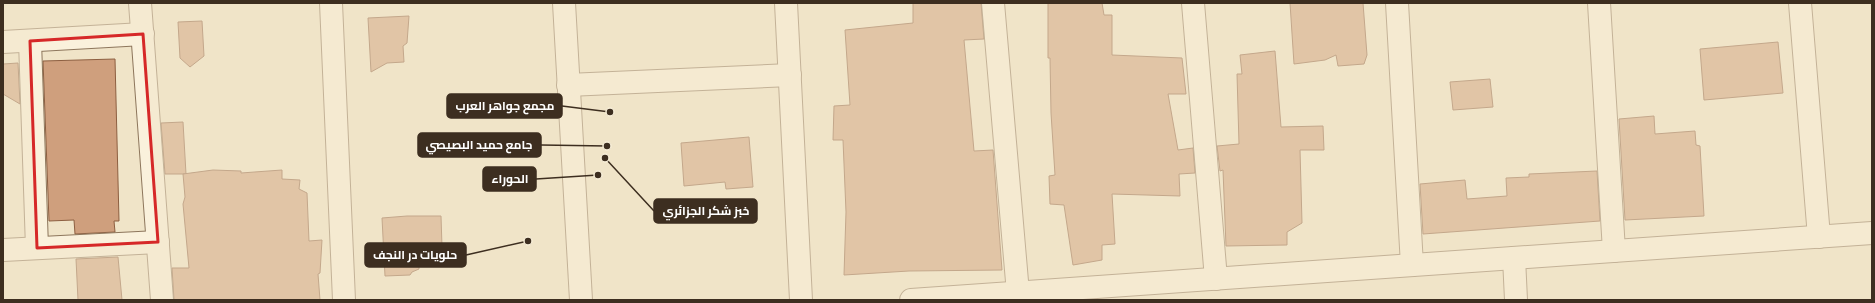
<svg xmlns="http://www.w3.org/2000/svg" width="1875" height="303" font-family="Georgia,Cairo,serif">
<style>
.building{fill:#cf9f7d;stroke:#8d5f41}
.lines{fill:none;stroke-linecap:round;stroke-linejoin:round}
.minor-casing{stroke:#8d765c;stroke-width:24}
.minor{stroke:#faf1dc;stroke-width:22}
.marked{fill:none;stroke:#d62828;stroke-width:3;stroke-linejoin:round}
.leader{fill:none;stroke:#3d2e20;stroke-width:1.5}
.callout-dot{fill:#3d2e20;stroke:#f7eed8;stroke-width:1.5}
.callout{fill:#3d2e20;stroke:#3d2e20;stroke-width:1.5}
.callout-label{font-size:12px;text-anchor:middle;font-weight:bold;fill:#fff}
</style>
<rect width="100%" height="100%" fill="#f0e4c8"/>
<!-- building -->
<g class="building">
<polygon points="913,3 981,3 984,39 964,40 974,151 993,150 1002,270 909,271 844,275 846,212 843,140 833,140 834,106 850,105 845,30 913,23"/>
<polygon points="1048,3 1102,3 1104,15 1112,15 1112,55 1182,58 1186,94 1168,94 1178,150 1193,148 1195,173 1179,174 1180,196 1112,194 1115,244 1102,245 1102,260 1073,265 1064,205 1050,204 1049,176 1055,175 1051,113 1050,58 1048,58"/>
<polygon points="1290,3 1363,3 1367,55 1364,64 1338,66 1336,55 1325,60 1294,64"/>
<polygon points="409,16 407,43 403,46 404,62 387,63 371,72 368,18"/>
<polygon points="202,21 204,56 190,67 180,58 178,22"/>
<polygon points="1778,42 1783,93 1704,100 1700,49"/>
<polygon points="1275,51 1281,127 1323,126 1324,150 1300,150 1302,223 1287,232 1287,245 1226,246 1223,170 1220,171 1217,146 1239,144 1237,74 1242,74 1240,55"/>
<polygon points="115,59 119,221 114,221 115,232 75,234 74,220 49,221 43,61"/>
<polygon points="18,63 20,104 3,94 3,64"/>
<polygon points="1490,79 1493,107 1453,110 1450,82"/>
<polygon points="1654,116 1655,134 1695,131 1696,145 1700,146 1704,216 1625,220 1619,119"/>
<polygon points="183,122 186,174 165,174 161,123"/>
<polygon points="749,137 753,187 726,189 725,182 684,186 681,143"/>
<polygon points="213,170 241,171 241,173 282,170 282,179 300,180 299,189 307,193 309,241 322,240 320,273 318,274 320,300 174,300 172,268 189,268 183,204 185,197 183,174"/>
<polygon points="1597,171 1600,221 1423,234 1420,184 1465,180 1467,199 1507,196 1506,178 1529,177 1529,174"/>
<polygon points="407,216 441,216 442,247 419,248 419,269 412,272 410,275 385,276 382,218"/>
<polygon points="118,257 122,300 78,300 76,259"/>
</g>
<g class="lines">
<!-- minor casing -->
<g class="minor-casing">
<g id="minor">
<polyline points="140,3 162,300"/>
<polyline points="331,3 344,300"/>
<polyline points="564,3 581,300"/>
<polyline points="786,3 801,300"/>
<polyline points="993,3 1018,293"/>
<polyline points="1193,3 1216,279"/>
<polyline points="1397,3 1412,265"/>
<polyline points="1599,3 1614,251"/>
<polyline points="1800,3 1819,237"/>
<polyline points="30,41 37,248"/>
<polyline points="3,42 143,34"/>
<polyline points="568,85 790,75"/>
<polyline points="3,250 158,242"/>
<polyline points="1514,258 1516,300"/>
<polyline points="911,300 1872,233"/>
</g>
</g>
<!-- minor -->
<use href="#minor" class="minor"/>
</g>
<!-- marked area -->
<path d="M0 0H1875V303H0ZM143,34L158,242L37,248L30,41Z" fill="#f0e4c8" fill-opacity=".55" fill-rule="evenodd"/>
<path class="marked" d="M143,34L158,242L37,248L30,41Z"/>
<!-- callouts -->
<path class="leader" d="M610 112L562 106M607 146L541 145M598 175L536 179M605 158L654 211M528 241L466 255"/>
<g class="callout-dot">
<circle cx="610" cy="112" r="4"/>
<circle cx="607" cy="146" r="4"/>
<circle cx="598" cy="175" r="4"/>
<circle cx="605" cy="158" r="4"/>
<circle cx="528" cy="241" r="4"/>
</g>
<g class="callout">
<rect x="447" y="94" width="115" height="24" rx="4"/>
<rect x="418" y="133" width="123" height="24" rx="4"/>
<rect x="483" y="167" width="53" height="24" rx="4"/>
<rect x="654" y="199" width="103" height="24" rx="4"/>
<rect x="365" y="243" width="101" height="24" rx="4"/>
</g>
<g class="callout-label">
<text x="505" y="110">مجمع جواهر العرب</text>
<text x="479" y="149">جامع حميد البصيصي</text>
<text x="510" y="183">الحوراء</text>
<text x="706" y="215">خبز شكر الجزائري</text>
<text x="415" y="259">حلويات در النجف</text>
</g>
<!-- border -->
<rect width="1875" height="303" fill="none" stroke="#3d2e20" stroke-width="8"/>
</svg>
